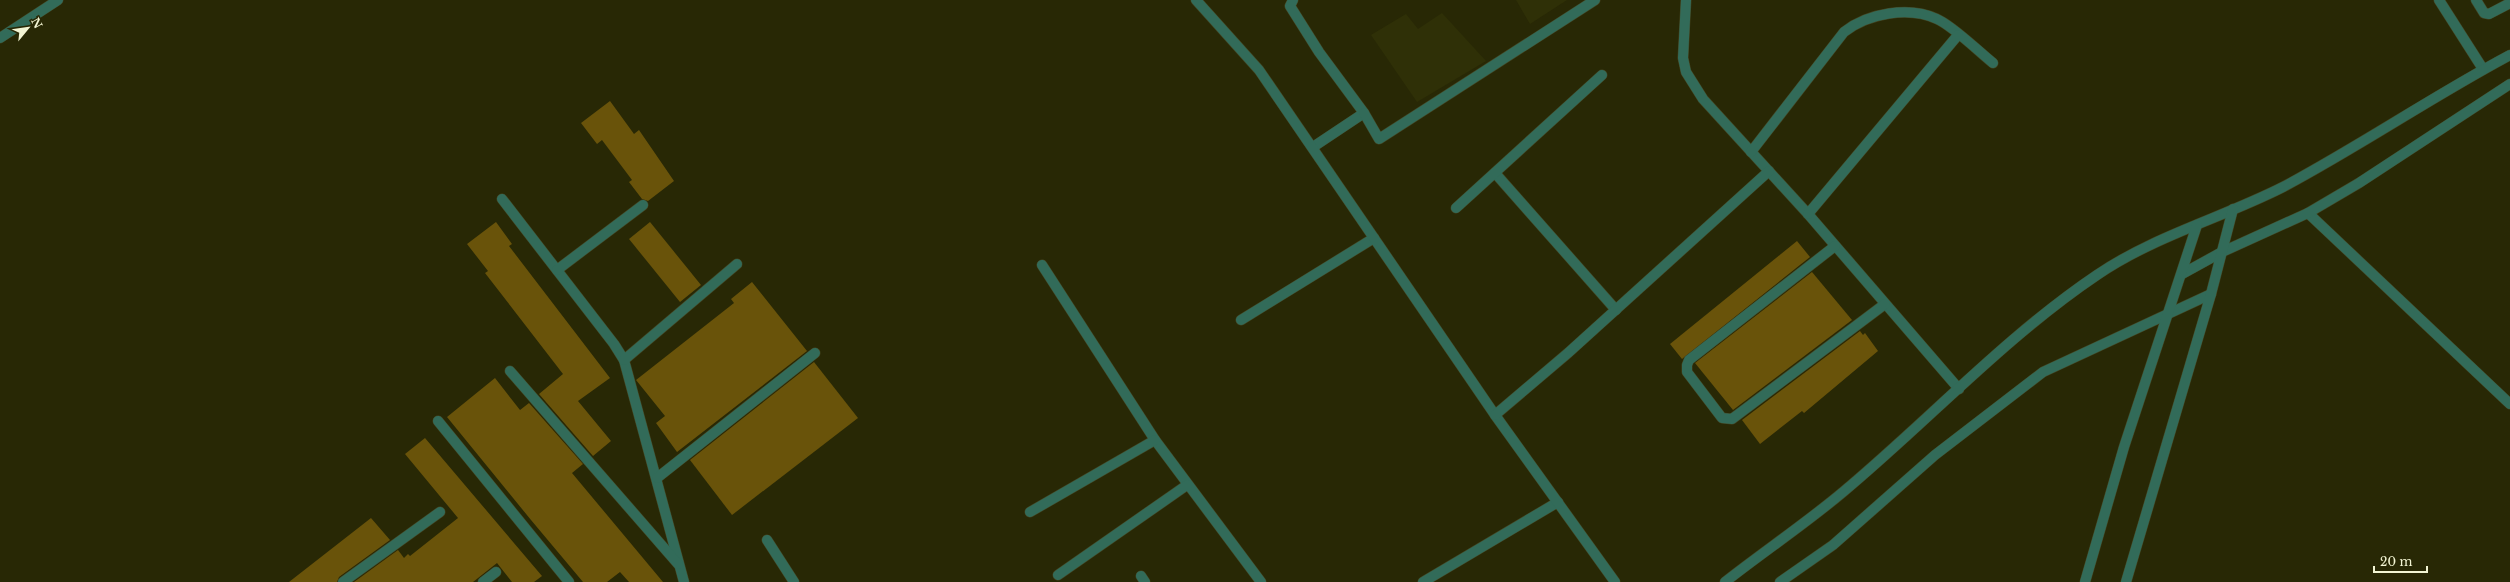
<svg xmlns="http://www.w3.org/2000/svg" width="2510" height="582" font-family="'Libre Baskerville',serif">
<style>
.built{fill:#2f3007}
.building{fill:#69530a}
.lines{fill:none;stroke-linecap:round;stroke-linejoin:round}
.lane-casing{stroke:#444522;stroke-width:11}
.street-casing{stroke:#444522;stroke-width:11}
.lane{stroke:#326b59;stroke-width:10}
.street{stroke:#326b59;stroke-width:10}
</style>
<rect width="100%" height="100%" fill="#282805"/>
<!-- built -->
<g class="built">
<polygon points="1516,0 1567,0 1530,24"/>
<polygon points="1442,13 1486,61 1417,102 1371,35 1406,14 1418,29"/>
</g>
<!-- building -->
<g class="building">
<polygon points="610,101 634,134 639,130 674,181 648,201 642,199 629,182 632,180 602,140 597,144 581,123"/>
<polygon points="496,222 512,244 509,246 610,378 578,401 611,441 593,456 539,394 563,374 485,273 488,271 467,244"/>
<polygon points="650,222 701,285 680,302 629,239"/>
<polygon points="1797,241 1810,257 1682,359 1670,344"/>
<polygon points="1812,272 1852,320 1733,410 1695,363"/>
<polygon points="752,282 807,351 677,452 656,423 665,416 636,380 734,303 731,299"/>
<polygon points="1860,331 1863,335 1865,333 1878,351 1804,413 1802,411 1760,444 1742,420"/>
<polygon points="814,362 858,418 732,515 690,460"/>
<polygon points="495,378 520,410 529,403 583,464 572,473 663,582 629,582 620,572 607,582 583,582 531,520 447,417"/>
<polygon points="425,438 542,576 534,582 512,582 497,563 473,582 354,582 398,550 404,558 408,554 410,556 458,518 405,454"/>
<polygon points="371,518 390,540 339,577 337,582 289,582"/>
</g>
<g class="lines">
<!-- lane casing -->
<g class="lane-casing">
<g id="lane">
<polyline points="1293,0 1290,6 1319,52 1364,113 1313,147"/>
<polyline points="2476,0 2484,13 2489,14 2510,3"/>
<polyline points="1364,113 1379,139 1595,0"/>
<polyline points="1241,320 1374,238"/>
<polyline points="1423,582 1558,502"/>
</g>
</g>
<!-- street casing -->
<g class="street-casing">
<g id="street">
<polyline points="1196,0 1259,70 1495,415 1615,582"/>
<polyline points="1686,0 1683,58 1686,72 1703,99 1808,214 1959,389"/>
<polyline points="2439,0 2483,69"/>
<polyline points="0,38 58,0"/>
<path d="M1751,152L1844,32C1868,13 1909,6 1937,19C1953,26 1978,51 1993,63"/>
<polyline points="1495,173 1616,310"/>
<polyline points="502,199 614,344 624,360 684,582"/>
<polyline points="1456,208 1602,75"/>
<polyline points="2308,213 2510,404"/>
<polyline points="1808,214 1958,35"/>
<polyline points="1835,246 1689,360 1687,365 1687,372 1722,418 1732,419 1885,304"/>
<polyline points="1042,265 1155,440 1261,582"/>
<polyline points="557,270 643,205"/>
<polyline points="2182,274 2222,252 2308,213 2359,183 2510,84"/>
<polyline points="624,360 737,264"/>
<polyline points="510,371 678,564"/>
<polyline points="1495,415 1568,353 1769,171"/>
<polyline points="438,421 569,582"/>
<polyline points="657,478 815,353"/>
<polyline points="1030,512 1155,440"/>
<polyline points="767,540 794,582"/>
<polyline points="1058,575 1187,485"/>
<polyline points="1141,576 1145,582"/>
<polyline points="343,582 440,512"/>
<polyline points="483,582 496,572"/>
<path d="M1725,582C1763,552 1805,524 1843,492C1928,421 2005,337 2097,275C2154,236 2222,218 2283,187C2360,146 2433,96 2510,55"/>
<polyline points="1780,582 1833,545 1935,455 2043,372 2211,294"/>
<polyline points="2085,582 2124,447 2197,225"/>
<polyline points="2126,582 2211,294 2233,209"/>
</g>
</g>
<!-- lane -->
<use href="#lane" class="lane"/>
<!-- street -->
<use href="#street" class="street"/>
</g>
<!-- north arrow -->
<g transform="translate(28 28) rotate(61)" stroke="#282805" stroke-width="3" paint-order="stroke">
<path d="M0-3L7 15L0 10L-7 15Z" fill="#f3f5d4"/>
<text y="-6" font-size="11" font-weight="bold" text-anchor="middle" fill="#f3f5d4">N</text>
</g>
<!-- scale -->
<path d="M2374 566v6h53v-6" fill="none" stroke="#f3f5d4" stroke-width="2"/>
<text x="2380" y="566" font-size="12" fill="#f3f5d4" stroke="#282805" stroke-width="3" paint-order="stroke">20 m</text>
</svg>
